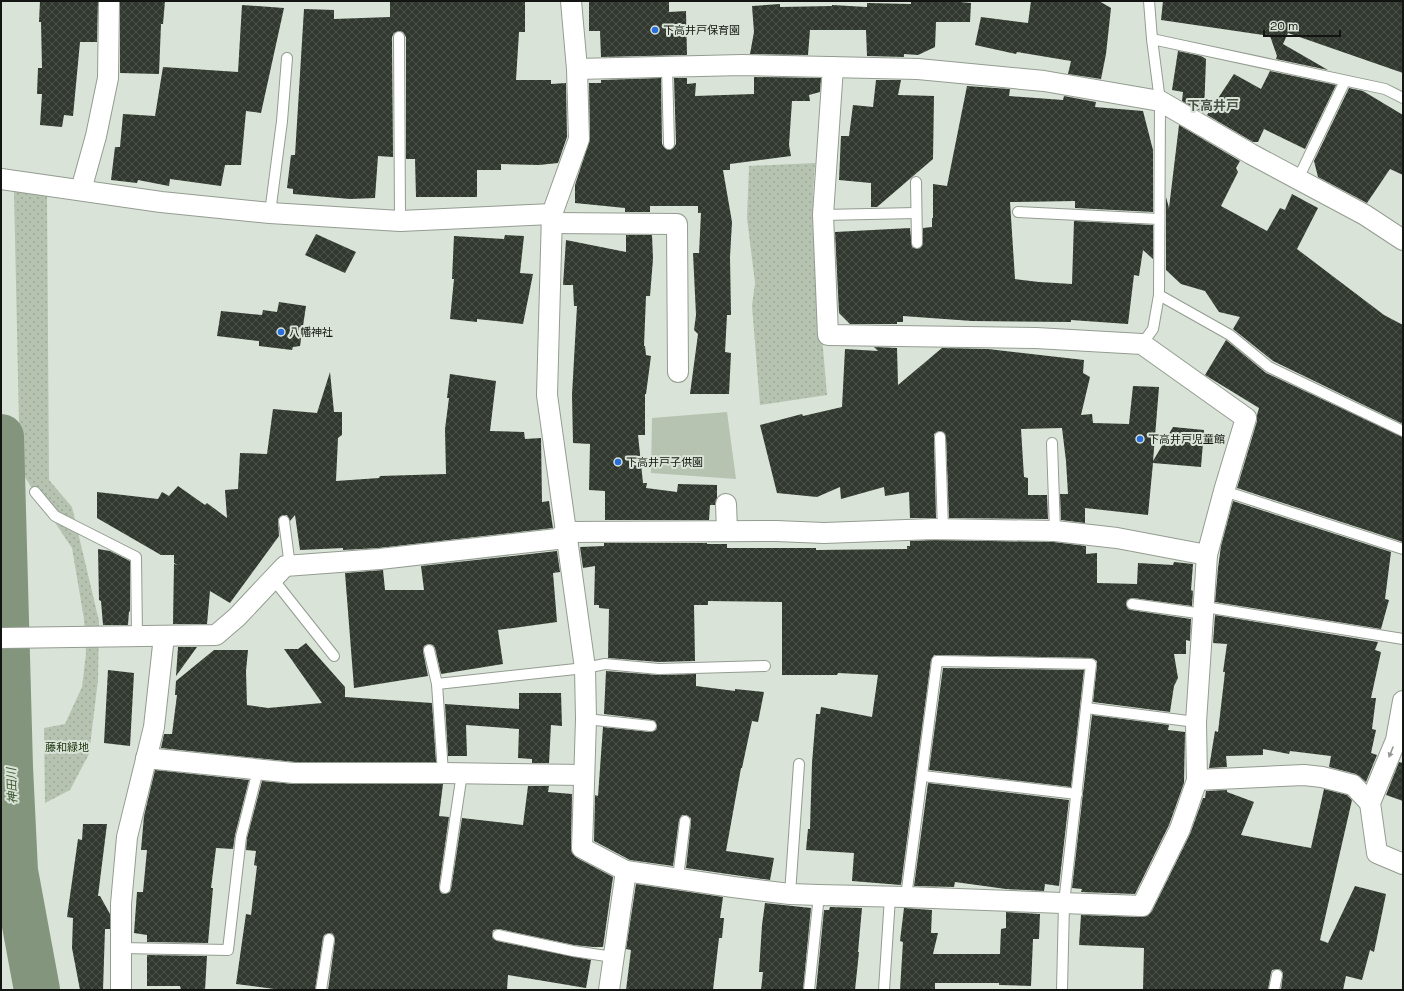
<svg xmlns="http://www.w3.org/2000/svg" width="1404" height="991" font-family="'Space Grotesk','Noto Sans JP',sans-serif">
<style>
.green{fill:url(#green-dots)}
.pitch{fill:#b6c3b1}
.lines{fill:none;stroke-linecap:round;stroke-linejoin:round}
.river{stroke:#83957c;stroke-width:46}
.building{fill:url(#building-cross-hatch)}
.lane-casing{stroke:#939c90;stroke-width:12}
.street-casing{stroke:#939c90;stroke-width:22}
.lane{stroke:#fff;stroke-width:10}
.street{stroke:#fff;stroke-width:20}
.oneway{fill:#949694}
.poi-dot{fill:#296fdc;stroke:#dae3d7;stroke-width:1.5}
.labels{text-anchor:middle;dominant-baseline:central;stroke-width:4;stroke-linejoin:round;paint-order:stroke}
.poi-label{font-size:11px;fill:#121511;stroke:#dae3d7;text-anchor:start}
.park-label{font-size:11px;fill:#18320b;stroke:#dae3d7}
.water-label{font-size:12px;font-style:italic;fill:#3e5a32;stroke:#dae3d7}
.quarter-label{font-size:13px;font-weight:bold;fill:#4c5349;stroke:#dae3d7}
</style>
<defs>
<pattern id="green-dots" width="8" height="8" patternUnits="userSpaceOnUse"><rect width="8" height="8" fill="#b6c3b1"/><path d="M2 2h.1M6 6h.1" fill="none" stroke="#9ba797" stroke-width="1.8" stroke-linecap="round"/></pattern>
<pattern id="building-cross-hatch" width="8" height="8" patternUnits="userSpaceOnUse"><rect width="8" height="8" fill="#31382f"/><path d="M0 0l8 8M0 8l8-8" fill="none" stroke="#4c524a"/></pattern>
</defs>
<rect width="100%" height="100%" fill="#dae3d7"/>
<!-- green -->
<g class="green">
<polygon points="815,163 813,194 814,244 827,395 760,405 752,306 755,283 747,218 749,166"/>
<polygon points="14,191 47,196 49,480 72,507 99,621 98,680 89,754 70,790 45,803 44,728 65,724 82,687 86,654 84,619 72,548 20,470"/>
</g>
<!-- pitch -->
<polygon class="pitch" points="727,412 736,479 651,473 652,418"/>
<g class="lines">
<!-- river -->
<polyline class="river" points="1,437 10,767 15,871 37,990"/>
</g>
<!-- building -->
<g class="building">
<polygon points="40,1 98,1 97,42 80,42 73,116 64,115 62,127 40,125 42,94 37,94 38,68 42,68 41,22 39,22"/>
<polygon points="120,1 165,1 163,24 161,24 159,74 120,73"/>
<polygon points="390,1 525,1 525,32 519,32 516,80 551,80 551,84 566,83 567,137 558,163 539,165 501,164 501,170 477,170 477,197 416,197 415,159 406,159 406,37 403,32 399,31 394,33 392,37 393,157 378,156 375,198 350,199 293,194 293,189 287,188 291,155 295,155 304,9 334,10 334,19 390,17"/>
<polygon points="589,1 669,1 669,12 686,11 687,55 601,57 600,31 589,31"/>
<polygon points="949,1 971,3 970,22 936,22 935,47 918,55 904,54 904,57 867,56 866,30 810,30 808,55 750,54 754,32 752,6 780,4 780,7 832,6 832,5 867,7 867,3 911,4 911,2 949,2"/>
<polygon points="1031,1 1099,1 1111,8 1106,54 1101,79 1068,74 1071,61 1017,52 1016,54 975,45 981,17 1028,23"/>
<polygon points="1163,1 1403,1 1403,73 1288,33 1283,44 1328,70 1276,59 1277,56 1270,36 1161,20"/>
<polygon points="242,5 284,8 261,113 246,111 241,165 225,165 221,186 170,179 169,186 138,180 137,183 111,180 115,147 120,147 123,114 155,116 163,67 238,72"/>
<polygon points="1178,51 1201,56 1206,59 1204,113 1182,101 1183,92 1172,90"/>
<polygon points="1270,71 1336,85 1305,149 1264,129 1258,142 1253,142 1207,115 1234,74 1261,89"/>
<polygon points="754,77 821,78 820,92 809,95 810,101 792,101 789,145 791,156 730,164 730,170 723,170 732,222 730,257 731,315 727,315 725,352 731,353 729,394 690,394 698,334 694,330 696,315 693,253 699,253 701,213 698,213 698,206 650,206 650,212 625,212 625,208 575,203 575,185 590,139 589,83 601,83 601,80 661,78 662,144 666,149 670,150 674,147 676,144 674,78 687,78 687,84 696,83 695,96 754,94"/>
<polygon points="876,80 901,80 898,95 934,96 933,159 877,207 871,207 871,183 839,180 841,136 849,136 853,105 873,107"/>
<polygon points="967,86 1010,89 1009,96 1063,100 1064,96 1096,102 1095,107 1143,111 1153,150 1153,212 1075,208 1075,201 1010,202 1015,279 1039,282 1072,284 1074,221 1153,225 1153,259 1143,250 1139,276 1134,275 1128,324 1071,320 1071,322 972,321 903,316 903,322 897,322 897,324 850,324 839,313 835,232 910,228 912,247 917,249 922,246 923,228 932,227 932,218 933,218 933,184 947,186"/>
<polygon points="1349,88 1363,91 1403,115 1403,175 1390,169 1367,203 1318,177 1314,161"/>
<polygon points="1179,125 1240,161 1236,168 1238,172 1221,206 1267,231 1280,208 1285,210 1292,194 1318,208 1297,249 1384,315 1403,325 1403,424 1273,361 1233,329 1240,317 1219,312 1205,291 1181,284 1166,270 1166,197 1169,208"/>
<polygon points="316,234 356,252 345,273 305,255"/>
<polygon points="505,235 524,236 520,273 533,274 523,324 477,319 477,322 450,319 454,279 452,279 454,236 504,239"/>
<polygon points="626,235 652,235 653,259 650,296 646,296 644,346 645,346 646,355 651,356 646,394 645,394 645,435 638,435 643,483 647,483 646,488 677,492 678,484 717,485 717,498 715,505 710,505 709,520 605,520 605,491 589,490 590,444 573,443 572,395 577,306 574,306 573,285 563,285 566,240 626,252"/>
<polygon points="279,302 306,306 300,346 293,347 292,350 259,346 259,341 217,336 221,311 262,315 263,310 277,312"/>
<polygon points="1226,340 1266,373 1403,437 1403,542 1237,488 1257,421 1257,415 1259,408 1205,375"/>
<polygon points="874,347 897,348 898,385 942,348 988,349 1084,360 1083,373 1090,377 1081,415 1092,414 1093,423 1129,424 1133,386 1159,387 1153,461 1173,427 1204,430 1201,467 1153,463 1148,515 1085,508 1085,523 1061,520 1060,494 1068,494 1066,461 1062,428 1021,429 1024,477 1028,478 1028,495 1047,495 1048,519 949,518 946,437 943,432 939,431 934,434 934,437 936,518 910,518 909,492 885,496 884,487 841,499 840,487 817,497 777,493 760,425 802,414 803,416 842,407 845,349 878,351"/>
<polygon points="330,372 334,412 342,412 342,435 338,438 336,481 379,478 380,476 446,474 445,429 449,398 447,398 450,374 496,381 490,431 524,432 525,439 541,438 542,502 549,501 553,528 379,548 343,550 343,548 300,550 295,515 290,521 287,515 283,515 278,519 279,536 230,603 210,591 207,624 173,624 174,564 178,565 174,563 174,555 161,555 97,518 97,492 158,499 162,492 169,496 178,486 205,505 207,503 227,518 225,490 238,489 240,453 267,454 273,409 317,413"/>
<polygon points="1233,501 1391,552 1385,599 1389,600 1381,629 1215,602 1218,568 1221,546"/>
<polygon points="934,540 1054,542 1086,546 1086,554 1097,553 1097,583 1137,584 1138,563 1173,565 1174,562 1193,564 1191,590 1193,591 1192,606 1133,598 1127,600 1126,604 1128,609 1131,610 1191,619 1190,641 1186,640 1186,654 1174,654 1178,678 1174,686 1170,712 1093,702 1097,664 1097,661 1092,658 934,655 931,660 901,885 852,881 854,853 806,850 808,829 810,829 812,763 816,714 820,714 821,707 872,717 878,675 838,673 837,675 782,675 782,602 708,601 708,605 694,605 695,661 659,662 608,658 609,609 599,608 599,605 594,605 595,566 583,568 580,547 604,546 604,543 707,543 707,544 727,544 727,548 816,548 816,550 907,549 907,546 910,546 910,541"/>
<polygon points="98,549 110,551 130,561 130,612 129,611 128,625 103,625 101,601 99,600"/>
<polygon points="557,551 560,572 553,573 557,622 498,630 503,664 441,674 435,648 433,645 428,644 424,646 423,651 428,676 354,688 345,573 383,570 385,590 424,590 421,566"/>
<polygon points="1215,615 1378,642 1375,650 1381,652 1371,698 1376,698 1372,729 1376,730 1371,753 1377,755 1366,782 1356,774 1329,767 1331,756 1290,751 1289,754 1263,749 1263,755 1226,756 1227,767 1209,768 1215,731 1218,732 1225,672 1223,672 1227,644 1213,643"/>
<polygon points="306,643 345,687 345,697 432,703 436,762 295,762 161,748 164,734 172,734 177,695 175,695 176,681 214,650 248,650 246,671 247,705 268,708 322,703 284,649 298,649"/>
<polygon points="178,647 197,647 176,676"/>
<polygon points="943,668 1084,670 1071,787 929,770"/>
<polygon points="108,670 134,673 130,746 104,743"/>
<polygon points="606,671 658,675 696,674 696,686 735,691 735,689 764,692 758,722 752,721 742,768 741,768 726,851 774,858 770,880 686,868 691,822 691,818 686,815 682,815 679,820 673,866 630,860 594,841 595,795 598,796 603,727 650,732 656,730 657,726 655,721 652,720 604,714"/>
<polygon points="519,693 561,693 562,726 551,725 549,763 532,763 532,759 518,758 519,729 466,725 467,756 448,756 445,704 519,709"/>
<polygon points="1092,715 1169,725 1168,730 1185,732 1184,783 1169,825 1135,894 1081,892 1082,889 1072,888"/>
<polygon points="1399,762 1403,763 1403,801 1386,795"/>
<polygon points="155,770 249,780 235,835 233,849 216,848 211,888 213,888 208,943 147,942 147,935 134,933 137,892 143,892 147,850 141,850 144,816"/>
<polygon points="262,781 294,784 443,784 439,816 449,817 439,887 441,893 444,894 450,892 451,889 462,818 523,825 528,786 549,786 548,792 572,794 571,848 572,853 577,858 613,877 603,947 593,947 574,945 499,929 493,930 492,937 497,941 591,960 586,988 508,975 507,990 328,990 335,940 333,934 330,933 324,935 323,938 315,990 282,990 236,984 246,914 251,915 257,866 254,865 256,851 246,850 247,838"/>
<polygon points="928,783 1069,800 1059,886 1045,884 1044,891 1006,889 955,882 954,887 914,886"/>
<polygon points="1324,789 1347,795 1352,800 1320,940 1328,943 1355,886 1386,894 1374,952 1370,950 1362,980 1346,976 1343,990 1281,990 1283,973 1281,970 1278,969 1272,970 1271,973 1268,990 1143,990 1144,948 1079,945 1081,915 1142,917 1147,916 1152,911 1190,834 1203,798 1205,798 1206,791 1227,790 1227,792 1254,802 1241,835 1311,848"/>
<polygon points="83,824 107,824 98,896 100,896 110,914 110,929 105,929 103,990 80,990 72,948 73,918 67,917 78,839 82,840"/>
<polygon points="636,884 723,897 720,918 724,918 722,938 719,938 713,990 626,990 631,950 626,949"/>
<polygon points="765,903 811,908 803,990 761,990 763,972 759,972 762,925"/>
<polygon points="830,907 862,908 858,952 859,952 855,990 816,990 824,910 829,910"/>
<polygon points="904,908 932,910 931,933 938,933 933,954 1000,954 1001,929 1006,928 1006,912 1040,914 1039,939 1033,939 1031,986 999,985 999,983 935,983 935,990 900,990 903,942 900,941"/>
<polygon points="147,955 207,956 205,990 181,990 180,986 147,986"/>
</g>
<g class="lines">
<!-- lane casing -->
<g class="lane-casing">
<g id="lane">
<polyline points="399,37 400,221"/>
<polyline points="1152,39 1385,89 1403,98"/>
<polyline points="667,67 669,144"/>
<polyline points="1298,179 1345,81"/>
<polyline points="916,182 917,243"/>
<polyline points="1018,212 1159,219"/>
<polyline points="270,213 282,121 287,58"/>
<polyline points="823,215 916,213"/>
<polyline points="1159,295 1230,335 1269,367 1403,431"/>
<polyline points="1142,344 1153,329 1159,295 1160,101 1152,39 1149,1"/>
<polyline points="940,437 943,530"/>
<polyline points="1052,443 1055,531"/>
<polyline points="1224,491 1403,549"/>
<polyline points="35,492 55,516 136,557 137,636"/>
<polyline points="284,521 290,566"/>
<polyline points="273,579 334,656"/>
<polyline points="1132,604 1204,614"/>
<polyline points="1205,607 1403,639"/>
<polyline points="429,650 437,684 443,773"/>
<polyline points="437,684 585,668 605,664 659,669 765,666"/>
<polyline points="1086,708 1196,722"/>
<polyline points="586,719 651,726"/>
<polyline points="923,776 1077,794"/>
<polyline points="678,878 685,821"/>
<polyline points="445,888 462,773"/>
<polyline points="790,894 799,764"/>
<polyline points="906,897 937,661 1091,664 1064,903 1062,990"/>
<polyline points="498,935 573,951 613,957"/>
<polyline points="121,948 228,950 241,837 258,770"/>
<polyline points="321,990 329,939"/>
<polyline points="809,990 819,895"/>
<polyline points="884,990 890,897"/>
<polyline points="1274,990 1277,975"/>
</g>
</g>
<!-- street casing -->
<g class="street-casing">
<g id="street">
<polyline points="571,1 577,69 579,139 552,214 547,395 585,668 586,719 582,848 626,871 733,887 790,894 819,895 906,897 1142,906 1180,829 1197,780 1196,722 1207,555 1224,491 1246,418 1142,344 1036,338 828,335 823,215 833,67"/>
<polyline points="577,69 742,65 918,69 1044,81 1160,101 1251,154 1365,215 1403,240"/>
<polyline points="1,179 161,202 270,213 400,221 552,214"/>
<polyline points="81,190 96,136 108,78 109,1"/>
<polyline points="552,223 677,224 678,372"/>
<polyline points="726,504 727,531"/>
<polyline points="1,638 216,635 237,617 285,566 380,559 557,539 566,532 776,531 824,533 934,529 1055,531 1117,538 1207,555"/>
<polyline points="1403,701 1396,740 1370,803 1377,853 1403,864"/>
<polyline points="146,758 294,773 443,773 584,775"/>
<polyline points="1197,780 1304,775 1322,777 1353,785 1370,803"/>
<polyline points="121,990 121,904 127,837 154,727 164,636"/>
<polyline points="609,990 626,871"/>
</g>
</g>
<!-- lane -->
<use href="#lane" class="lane"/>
<!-- street -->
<use href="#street" class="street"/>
</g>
<!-- one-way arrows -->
<defs><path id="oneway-solid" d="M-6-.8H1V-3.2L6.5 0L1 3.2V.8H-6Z"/></defs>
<use class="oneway" href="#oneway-solid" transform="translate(1391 752) rotate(112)"/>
<!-- markers -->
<g class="poi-dot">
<circle cx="655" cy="30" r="4"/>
<circle cx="281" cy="332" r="4"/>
<circle cx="1140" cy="439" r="4"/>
<circle cx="618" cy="462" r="4"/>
</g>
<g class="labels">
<!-- poi labels -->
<g class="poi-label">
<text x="663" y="30">下高井戸保育園</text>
<text x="289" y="332">八幡神社</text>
<text x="1148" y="439">下高井戸児童館</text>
<text x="626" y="462">下高井戸子供園</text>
</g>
<!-- park labels -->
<g class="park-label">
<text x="67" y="747">藤和緑地</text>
</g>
<!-- water labels -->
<g class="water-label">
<text transform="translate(12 786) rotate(-92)">神田川</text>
</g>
<!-- quarter labels -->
<g class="quarter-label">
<text x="1213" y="105">下高井戸</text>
</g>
</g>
<!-- border -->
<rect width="1404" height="991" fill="none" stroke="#121511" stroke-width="4"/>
<!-- scale -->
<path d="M1264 30v6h76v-6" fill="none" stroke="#121511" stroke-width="2"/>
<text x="1270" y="30" font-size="12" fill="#121511" stroke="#dae3d7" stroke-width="3" paint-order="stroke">20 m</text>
</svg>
